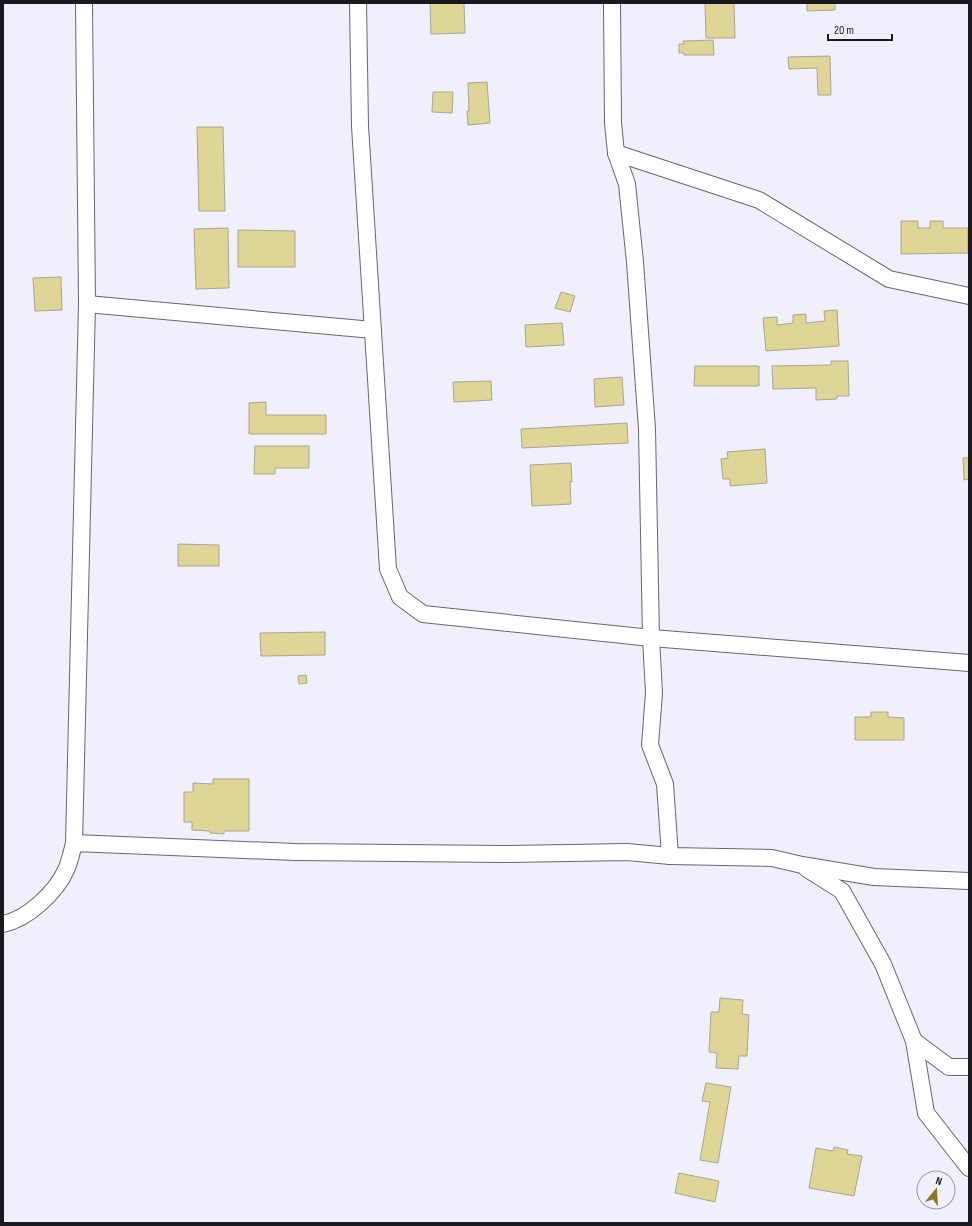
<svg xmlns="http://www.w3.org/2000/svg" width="972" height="1226" font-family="'Sofia Sans Condensed',sans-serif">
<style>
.building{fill:#ded596;stroke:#a8a692}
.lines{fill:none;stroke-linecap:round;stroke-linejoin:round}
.minor-casing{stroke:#676678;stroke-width:18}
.minor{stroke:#fff;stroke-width:16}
</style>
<rect width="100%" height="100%" fill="#f0effc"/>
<!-- building -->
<g class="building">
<polygon points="430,3 464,3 465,33 431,34"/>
<polygon points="705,3 734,3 735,38 706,38"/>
<polygon points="807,3 835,3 835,10 807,11"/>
<polygon points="713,40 714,55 684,55 684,53 679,53 679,44 684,44 683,41"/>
<polygon points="830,56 831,95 818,95 817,68 789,69 788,57"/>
<polygon points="487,82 490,123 468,125 467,111 469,111 468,83"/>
<polygon points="433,92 453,92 452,113 432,112"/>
<polygon points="197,127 223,127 225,211 199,211"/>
<polygon points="901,221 918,221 918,228 930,228 930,221 943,221 943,228 968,228 968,253 901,254"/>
<polygon points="228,228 229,288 196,289 194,229"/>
<polygon points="238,230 295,231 295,267 238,267"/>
<polygon points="61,277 62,310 35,311 33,278"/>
<polygon points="561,292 575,296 570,312 555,308"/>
<polygon points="837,310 839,346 766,351 763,318 777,317 777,325 793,323 793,315 806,314 806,323 825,321 824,311"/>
<polygon points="562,323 564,345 526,347 525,325"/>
<polygon points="831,361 848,361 849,396 837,396 837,399 816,400 816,388 773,389 772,366 831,365"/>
<polygon points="695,366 759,366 759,386 694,386"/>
<polygon points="622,377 624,405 595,407 594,379"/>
<polygon points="491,381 492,400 454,402 453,382"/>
<polygon points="266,402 266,415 326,415 326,434 249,434 249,403"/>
<polygon points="627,423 628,443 522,448 521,429"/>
<polygon points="255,446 309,446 309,468 275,468 275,474 254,474"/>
<polygon points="765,449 767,483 730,486 730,479 723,479 721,459 728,458 727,452"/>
<polygon points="963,458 969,458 969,479 964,480"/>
<polygon points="571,463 572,482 570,481 571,504 532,506 530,465"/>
<polygon points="178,544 219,545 219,566 178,566"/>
<polygon points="325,632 325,655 261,656 260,633"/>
<polygon points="306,675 307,683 299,684 298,676"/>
<polygon points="871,712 888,712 888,717 904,718 904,740 855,740 855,717 871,717"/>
<polygon points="213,779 249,779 249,831 224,831 224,834 210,833 210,831 192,830 192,822 184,822 184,792 193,792 193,783 213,784"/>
<polygon points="720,998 743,1000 742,1014 749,1015 747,1056 739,1056 738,1069 716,1068 717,1053 709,1052 711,1012 719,1012"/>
<polygon points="706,1083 731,1087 718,1163 700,1160 710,1102 702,1101"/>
<polygon points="834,1147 848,1150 847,1154 862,1156 854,1196 809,1188 816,1148 833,1151"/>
<polygon points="679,1173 719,1181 715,1202 675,1193"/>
</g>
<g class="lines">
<!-- minor casing -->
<g class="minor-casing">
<g id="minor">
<polyline points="358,3 360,126 388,569 400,597 423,614 651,638 969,663"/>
<polyline points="612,3 613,123 616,153 627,184 635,262 647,429 651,638 654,693 650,745 665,784 670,856"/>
<polyline points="616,153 759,200 889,279 969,296"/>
<polyline points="87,304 373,330"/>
<polyline points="74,843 87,304 84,3"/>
<polyline points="807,869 842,891 883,964 914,1041 926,1113 969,1168"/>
<path d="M3,924C28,919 56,892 66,870C70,861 72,851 74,843L295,852L504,854L627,852L670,856L772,858L802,865L874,877L969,881"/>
<polyline points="914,1041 949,1067 969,1067"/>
</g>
</g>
<!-- minor -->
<use href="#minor" class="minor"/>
</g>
<!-- border -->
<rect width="972" height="1226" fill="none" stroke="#18181f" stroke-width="8"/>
<!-- north arrow -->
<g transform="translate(936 1190) rotate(18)"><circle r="19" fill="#f0effc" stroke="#9a99a4"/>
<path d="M0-3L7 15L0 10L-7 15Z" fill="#897c22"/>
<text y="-6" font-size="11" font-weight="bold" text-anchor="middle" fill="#18181f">N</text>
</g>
<!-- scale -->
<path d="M828 34v6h64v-6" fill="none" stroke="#18181f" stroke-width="2"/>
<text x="834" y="34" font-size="12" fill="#18181f" stroke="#f0effc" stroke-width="3" paint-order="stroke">20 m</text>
</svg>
